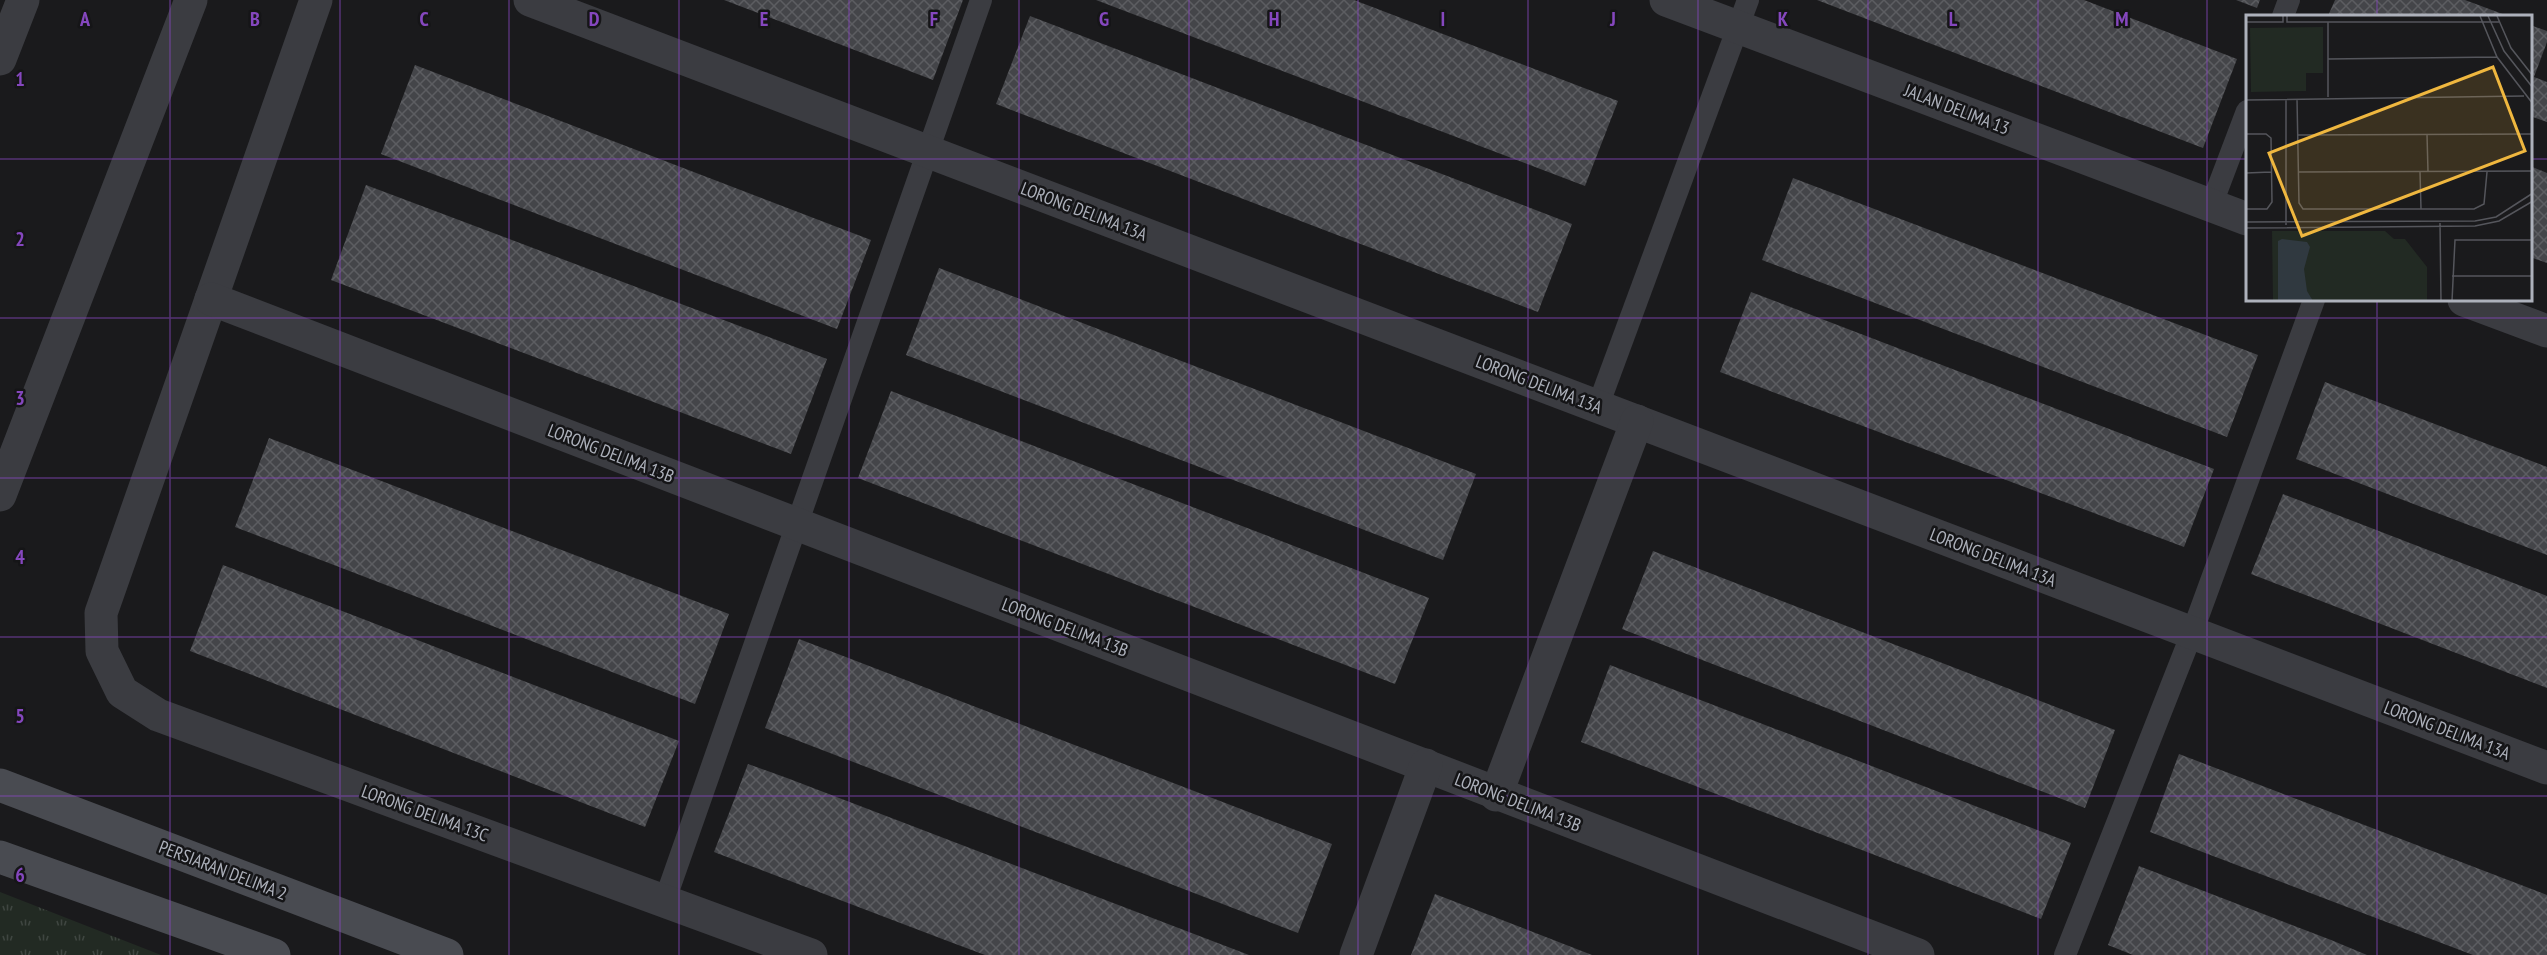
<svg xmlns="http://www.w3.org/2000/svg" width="2547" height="955" font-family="'PT Sans Narrow',sans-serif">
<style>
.park{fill:url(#park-tufts)}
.building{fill:url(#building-cross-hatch)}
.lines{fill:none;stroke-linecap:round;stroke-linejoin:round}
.lane{stroke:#3b3c41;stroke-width:22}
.street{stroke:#3b3c41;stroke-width:33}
.secondary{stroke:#494b51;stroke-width:33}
.grid{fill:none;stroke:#8547be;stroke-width:1.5;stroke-opacity:0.55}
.labels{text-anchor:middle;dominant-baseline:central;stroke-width:5;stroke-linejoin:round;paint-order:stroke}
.street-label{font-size:18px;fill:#adb1bb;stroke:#151517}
.inset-road{fill:none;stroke:#55565c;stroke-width:1.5}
.view{fill:#efb73f;fill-opacity:0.15;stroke:#efb73f;stroke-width:3}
.inset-edge{fill:none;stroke:#adb1bb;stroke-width:3}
.grid-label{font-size:20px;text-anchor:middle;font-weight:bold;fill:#8547be;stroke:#151517;stroke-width:5;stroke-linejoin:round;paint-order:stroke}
</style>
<defs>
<pattern id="park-tufts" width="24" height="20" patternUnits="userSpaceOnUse" patternTransform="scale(1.5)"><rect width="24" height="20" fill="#222a23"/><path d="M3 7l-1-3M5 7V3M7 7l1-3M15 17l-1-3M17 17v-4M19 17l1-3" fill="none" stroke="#3f4641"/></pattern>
<pattern id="building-cross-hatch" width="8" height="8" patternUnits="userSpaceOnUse" patternTransform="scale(1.5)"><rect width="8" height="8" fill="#444549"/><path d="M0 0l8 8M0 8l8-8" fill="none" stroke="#5c5d61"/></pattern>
</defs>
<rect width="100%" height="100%" fill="#1a1a1c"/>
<!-- park -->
<polygon class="park" points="0,892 161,955 0,955"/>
<!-- building -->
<g class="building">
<polygon points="724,0 963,0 933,80"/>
<polygon points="1096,0 1354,0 1618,101 1585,186"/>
<polygon points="1817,0 2084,0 2237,59 2203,148"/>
<polygon points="2236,0 2260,0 2257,8"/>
<polygon points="2335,0 2465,0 2508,16 2328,16"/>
<polygon points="1030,16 1572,224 1538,312 996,104"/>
<polygon points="2530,25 2547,31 2547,42 2534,77 2547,82 2547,122 2530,116"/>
<polygon points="415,65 871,240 837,329 381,154"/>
<polygon points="2530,166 2547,173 2547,263 2530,257"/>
<polygon points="1793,178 2258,355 2227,437 1762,260"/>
<polygon points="366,185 827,359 791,454 331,280"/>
<polygon points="939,268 1476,474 1443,560 906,355"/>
<polygon points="1751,292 2214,469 2184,547 1720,372"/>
<polygon points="2325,382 2547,467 2547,555 2296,459"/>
<polygon points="891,391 1429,598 1395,684 858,478"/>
<polygon points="269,438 729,614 695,704 235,527"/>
<polygon points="2283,494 2547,596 2547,688 2251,574"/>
<polygon points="1653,551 2115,730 2085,808 1622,629"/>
<polygon points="223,565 679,741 645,827 190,651"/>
<polygon points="799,639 1332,844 1298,933 765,728"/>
<polygon points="1610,665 2071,843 2041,919 1581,742"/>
<polygon points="2179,754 2547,895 2547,955 2473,955 2150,832"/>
<polygon points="748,764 787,778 1249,955 985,955 945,940 714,852"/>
<polygon points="2139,866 2331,940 2367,955 2133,955 2108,945"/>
<polygon points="1435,894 1592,955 1411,955"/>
</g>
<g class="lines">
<!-- lane -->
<g class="lane">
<polyline points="2283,16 2289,0"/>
<polyline points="2211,206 2247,111"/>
<polyline points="1598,406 1748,0"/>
<polyline points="665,900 981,0"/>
<polyline points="2065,955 2192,633 2314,300"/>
</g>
<!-- street -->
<g class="street">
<polyline points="316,0 101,613 102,651 122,692 158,715 811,955"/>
<polyline points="530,0 2547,768"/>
<polyline points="1666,0 2247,219"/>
<polyline points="0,59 23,0"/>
<polyline points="211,299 1918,955"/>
<polyline points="2464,300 2547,331"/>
<polyline points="0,495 191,0"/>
<polyline points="1496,795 1637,421"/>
<polyline points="1356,955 1426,765"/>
</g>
<!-- secondary -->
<g class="secondary">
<polyline points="0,785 447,955"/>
<polyline points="0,857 274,955"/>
</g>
</g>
<!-- grid -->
<path class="grid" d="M170,0V955M340,0V955M509,0V955M679,0V955M849,0V955M1019,0V955M1189,0V955M1358,0V955M1528,0V955M1698,0V955M1868,0V955M2038,0V955M2207,0V955M2377,0V16M0,159H2247M2530,159H2547M2377,300V955M0,318H2547M0,478H2547M0,637H2547M0,796H2547"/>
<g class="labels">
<!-- street labels -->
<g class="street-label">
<text transform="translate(1957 109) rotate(21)">JALAN DELIMA 13</text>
<text transform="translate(1084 211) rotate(21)">LORONG DELIMA 13A</text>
<text transform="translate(1539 384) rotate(21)">LORONG DELIMA 13A</text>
<text transform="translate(611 453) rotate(21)">LORONG DELIMA 13B</text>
<text transform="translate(1993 557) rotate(21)">LORONG DELIMA 13A</text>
<text transform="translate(1065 627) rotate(21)">LORONG DELIMA 13B</text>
<text transform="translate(2447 730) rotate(21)">LORONG DELIMA 13A</text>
<text transform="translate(1518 802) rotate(21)">LORONG DELIMA 13B</text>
<text transform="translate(425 813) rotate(20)">LORONG DELIMA 13C</text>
<text transform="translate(223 870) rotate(21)">PERSIARAN DELIMA 2</text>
</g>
</g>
<!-- overview -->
<g transform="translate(2246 15)">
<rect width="286" height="286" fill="#1a1a1c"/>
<path d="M77,12V58H60V76L5,77L4,13ZM26,216H139L148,224H159L181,252V286H27Z" fill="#222a23"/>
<path d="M36,224L61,227L64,232L58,254L61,276L67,286H32V226Z" fill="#303940"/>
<path class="inset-road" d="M41,1V7H253M234,1L251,42L287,89M242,1L258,36L287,73M251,1L265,33L287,61M0,7H37V1M82,7V82M82,44L251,42M51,84L53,188L57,194H228L238,189L241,157M0,85L278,81M0,119H20L25,123L26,187L21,194H0M181,119L182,157M51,120L287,119M52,157L287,156M174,157L175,194M0,158L25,157M0,207L229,206L250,202L287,178M194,208L195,286M40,210V85M0,213L229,211L253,206L287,186M206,261H287M206,286L209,225H287"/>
<path class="view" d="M247,52L279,136L56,221L23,138Z"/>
<rect width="286" height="286" class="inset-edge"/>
</g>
<g class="grid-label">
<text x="85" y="26">A</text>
<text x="255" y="26">B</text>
<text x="424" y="26">C</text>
<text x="594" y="26">D</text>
<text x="764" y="26">E</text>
<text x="934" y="26">F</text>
<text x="1104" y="26">G</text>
<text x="1274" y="26">H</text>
<text x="1443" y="26">I</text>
<text x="1613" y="26">J</text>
<text x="1783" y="26">K</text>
<text x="1953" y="26">L</text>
<text x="2122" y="26">M</text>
<text x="20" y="86">1</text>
<text x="20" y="246">2</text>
<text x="20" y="405">3</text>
<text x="20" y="564">4</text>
<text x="20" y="723">5</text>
<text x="20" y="882">6</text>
</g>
</svg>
